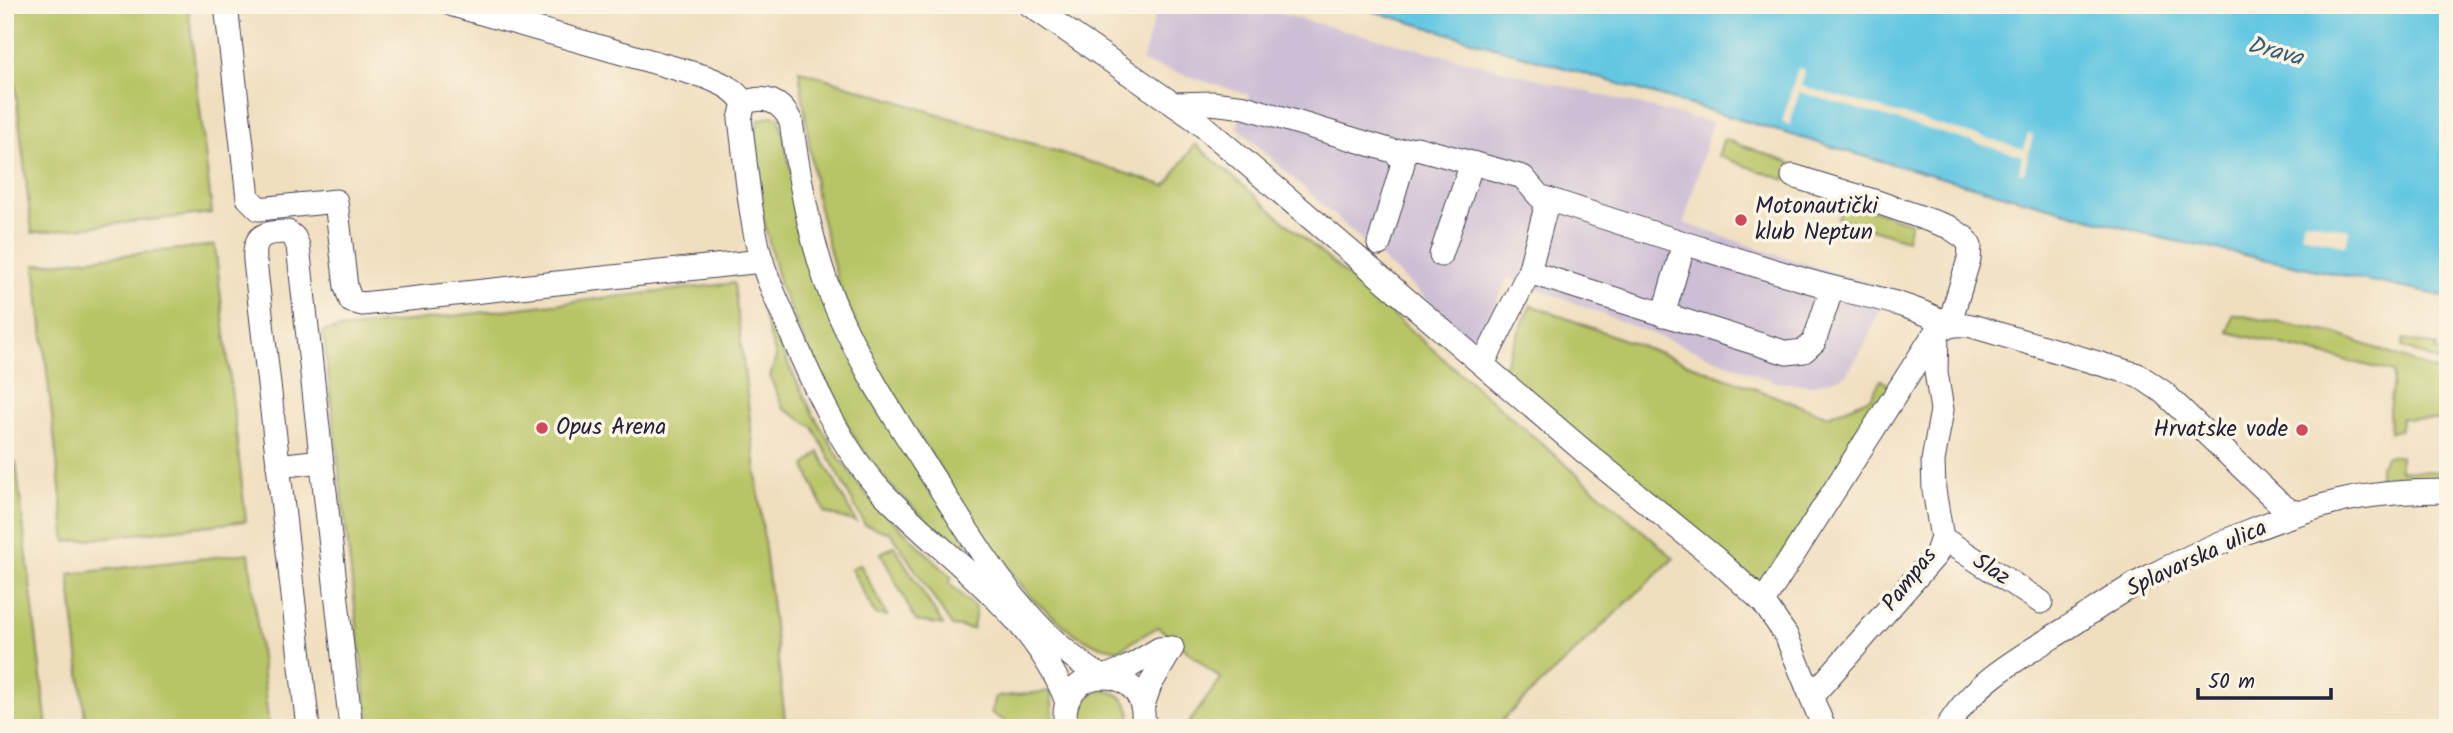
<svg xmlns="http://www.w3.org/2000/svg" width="2453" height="733" font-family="Kalam,sans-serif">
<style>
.industrial{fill:#ccbed4}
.green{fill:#b8c465;stroke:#6d7350;stroke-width:2}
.water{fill:#64c7e2;stroke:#43748e;stroke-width:2}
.pier{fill:#f0dfbf}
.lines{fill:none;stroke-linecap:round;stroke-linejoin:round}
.minor-casing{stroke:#413e4f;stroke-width:25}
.minor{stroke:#fff;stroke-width:23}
.poi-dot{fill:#d1495b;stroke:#fcf5e5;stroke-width:2.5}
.labels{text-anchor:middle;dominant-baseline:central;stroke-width:7;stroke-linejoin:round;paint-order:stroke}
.poi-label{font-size:23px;fill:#22223b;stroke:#fcf5e5;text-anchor:start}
.street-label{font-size:23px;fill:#22223b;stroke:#fcf5e5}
.water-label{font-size:24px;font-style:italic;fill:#395c75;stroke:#fcf5e5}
</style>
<rect width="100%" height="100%" fill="#fcf5e5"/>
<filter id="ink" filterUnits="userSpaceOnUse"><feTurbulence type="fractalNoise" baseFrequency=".0143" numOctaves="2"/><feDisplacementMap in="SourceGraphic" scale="14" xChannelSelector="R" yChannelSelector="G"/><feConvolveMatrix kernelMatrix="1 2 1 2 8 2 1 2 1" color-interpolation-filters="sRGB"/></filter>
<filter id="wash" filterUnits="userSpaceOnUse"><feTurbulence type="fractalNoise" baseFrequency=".00686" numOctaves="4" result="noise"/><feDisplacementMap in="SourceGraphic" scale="28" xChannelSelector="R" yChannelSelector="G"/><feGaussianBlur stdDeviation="1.57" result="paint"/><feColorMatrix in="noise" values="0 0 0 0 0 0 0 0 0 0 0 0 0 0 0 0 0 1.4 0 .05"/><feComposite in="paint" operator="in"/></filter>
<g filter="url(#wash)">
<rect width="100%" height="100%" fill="#f0dfbf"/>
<!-- industrial -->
<polygon class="industrial" points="1158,5 1245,5 1712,123 1684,223 1774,254 1889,289 1865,345 1845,376 1812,385 1775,382 1508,277 1483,333 1469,338 1237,127 1249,95 1142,62"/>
<!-- green -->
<g class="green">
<polygon points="6,5 188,5 212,213 32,233"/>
<polygon points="799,70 1166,186 1195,144 1674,558 1494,728 1185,728 1221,679 1158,627 1118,650 1096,645 1073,633 1031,598 978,526 905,415 869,355 838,283 817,200"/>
<polygon points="771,116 779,117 806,238 971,551 963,555 887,482 857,442 815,365 780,286 761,210 751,145 759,120"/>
<polygon points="1724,139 1791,163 1785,180 1718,156"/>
<polygon points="1844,201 1911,223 1906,240 1838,218"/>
<polygon points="215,245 246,521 66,542 35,265"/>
<polygon points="734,283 786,728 369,728 323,331"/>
<polygon points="757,293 790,368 814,416 841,460 868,496 952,578 949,583 976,609 973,629 952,626 891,533 865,525 813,427 783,408 770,377 776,357"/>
<polygon points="1531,305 1828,416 1870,398 1881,380 1893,387 1795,539 1758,583 1502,371"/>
<polygon points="2233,314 2334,333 2448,375 2448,421 2401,418 2400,430 2390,432 2389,410 2394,372 2228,332"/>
<polygon points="2403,339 2437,346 2436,351 2448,354 2448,365 2403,347"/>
<polygon points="819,452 856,522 825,513 805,466"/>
<polygon points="2387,456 2400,456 2400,470 2448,472 2448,488 2378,484 2380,466"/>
<polygon points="16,462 47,728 5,728 5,463"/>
<polygon points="894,546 943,625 916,621 881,553"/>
<polygon points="249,553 269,728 86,728 69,574"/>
<polygon points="860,564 887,616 875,614 851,569"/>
<path d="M1106,690C1125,695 1135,709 1128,728H1081C1074,708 1086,692 1106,690Z"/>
<polygon points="1051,691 1054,728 1017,728 991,713 996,697"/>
</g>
<!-- water -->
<polygon class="water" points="1352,5 2448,5 2448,297 2161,238 1863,156"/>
<!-- pier -->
<g class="pier">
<polygon points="1798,68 1804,70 1801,86 2024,149 2028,134 2033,135 2024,173 2019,172 2022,156 1799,92 1790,125 1782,122"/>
<polygon points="2304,220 2349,230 2346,246 2301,235"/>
</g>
</g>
<g filter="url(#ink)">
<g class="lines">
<!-- minor casing -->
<g class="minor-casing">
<g id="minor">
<polyline points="226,5 248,198 259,209 336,201 346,287 351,301 362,304 762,261"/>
<path d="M453,5L706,77C721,83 734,88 744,103"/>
<polyline points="1030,5 1195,119 1586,453 1715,558 1763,602 1786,635 1824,728"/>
<path d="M1175,104L1212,103L1245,107L1396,152L1417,148L1523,177L1539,196C1628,226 1718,254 1808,281C1859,296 1902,299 1949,325"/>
<polyline points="1793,176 1880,203 1949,227 1965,238 1970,246 1969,259 1949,325"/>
<polyline points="1379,244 1403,163 1396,152"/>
<polyline points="1441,255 1472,163"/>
<polyline points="1529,272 1787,353 1804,351 1814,342 1832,288"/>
<polyline points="1663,315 1684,244"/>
<polyline points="1483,364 1529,272 1548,199"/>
<polyline points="278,466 321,461"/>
<polyline points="1942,538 2041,602"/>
<path d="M1763,602L1931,339C1943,325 1955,323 1972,326L2138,375L2163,392L2279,503L2289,510L2300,513"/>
<polyline points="1107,676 1129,667 1159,649 1172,648"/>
<polyline points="1812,696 1936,555 1942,538 1934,490 1933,461 1942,410 1936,372 1937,332"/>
<path d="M1067,702C1032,611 948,561 883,493C839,447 810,377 785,319C776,298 766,277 760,255C749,211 746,164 740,119L744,103C765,94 782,102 791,122C799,176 808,229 826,282C853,355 896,420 938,485C984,556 1028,633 1102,677"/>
<polyline points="1143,705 1150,685 1172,648"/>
<path d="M308,728L255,261C253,235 264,232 288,232L294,237L298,246L351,728"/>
<path d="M1066,728C1054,659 1155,661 1142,728"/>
<path d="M1947,728C1972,683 2022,656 2064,630C2091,613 2117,593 2145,579C2201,550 2276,517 2337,502C2373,493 2411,491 2448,491"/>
</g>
</g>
<!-- minor -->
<use href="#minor" class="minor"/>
</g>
</g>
<!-- markers -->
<g class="poi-dot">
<circle cx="1741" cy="220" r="7"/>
<circle cx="542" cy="428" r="7"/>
<circle cx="2302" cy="430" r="7"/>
</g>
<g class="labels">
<!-- poi labels -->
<g class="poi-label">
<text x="1755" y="207">Motonautički<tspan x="1755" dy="26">klub Neptun</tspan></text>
<text x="556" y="428">Opus Arena</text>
<text x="2288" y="430" text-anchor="end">Hrvatske vode</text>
</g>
<!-- street labels -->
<g class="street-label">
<text transform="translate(2197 559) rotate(-25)">Splavarska ulica</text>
<text transform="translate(1991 570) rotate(33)">Slaz</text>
<text transform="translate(1910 580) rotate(-52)">Pampas</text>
</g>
<!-- water labels -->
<g class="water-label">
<text transform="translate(2275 52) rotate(15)">Drava</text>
</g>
</g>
<!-- margin -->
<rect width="2453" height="733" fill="none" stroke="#fcf5e5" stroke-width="28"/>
<!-- scale -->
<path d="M2198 688v10h133v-10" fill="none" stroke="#22223b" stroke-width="3.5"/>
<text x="2208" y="688" font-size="21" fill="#22223b" stroke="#fcf5e5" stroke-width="5" paint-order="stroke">50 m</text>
</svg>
